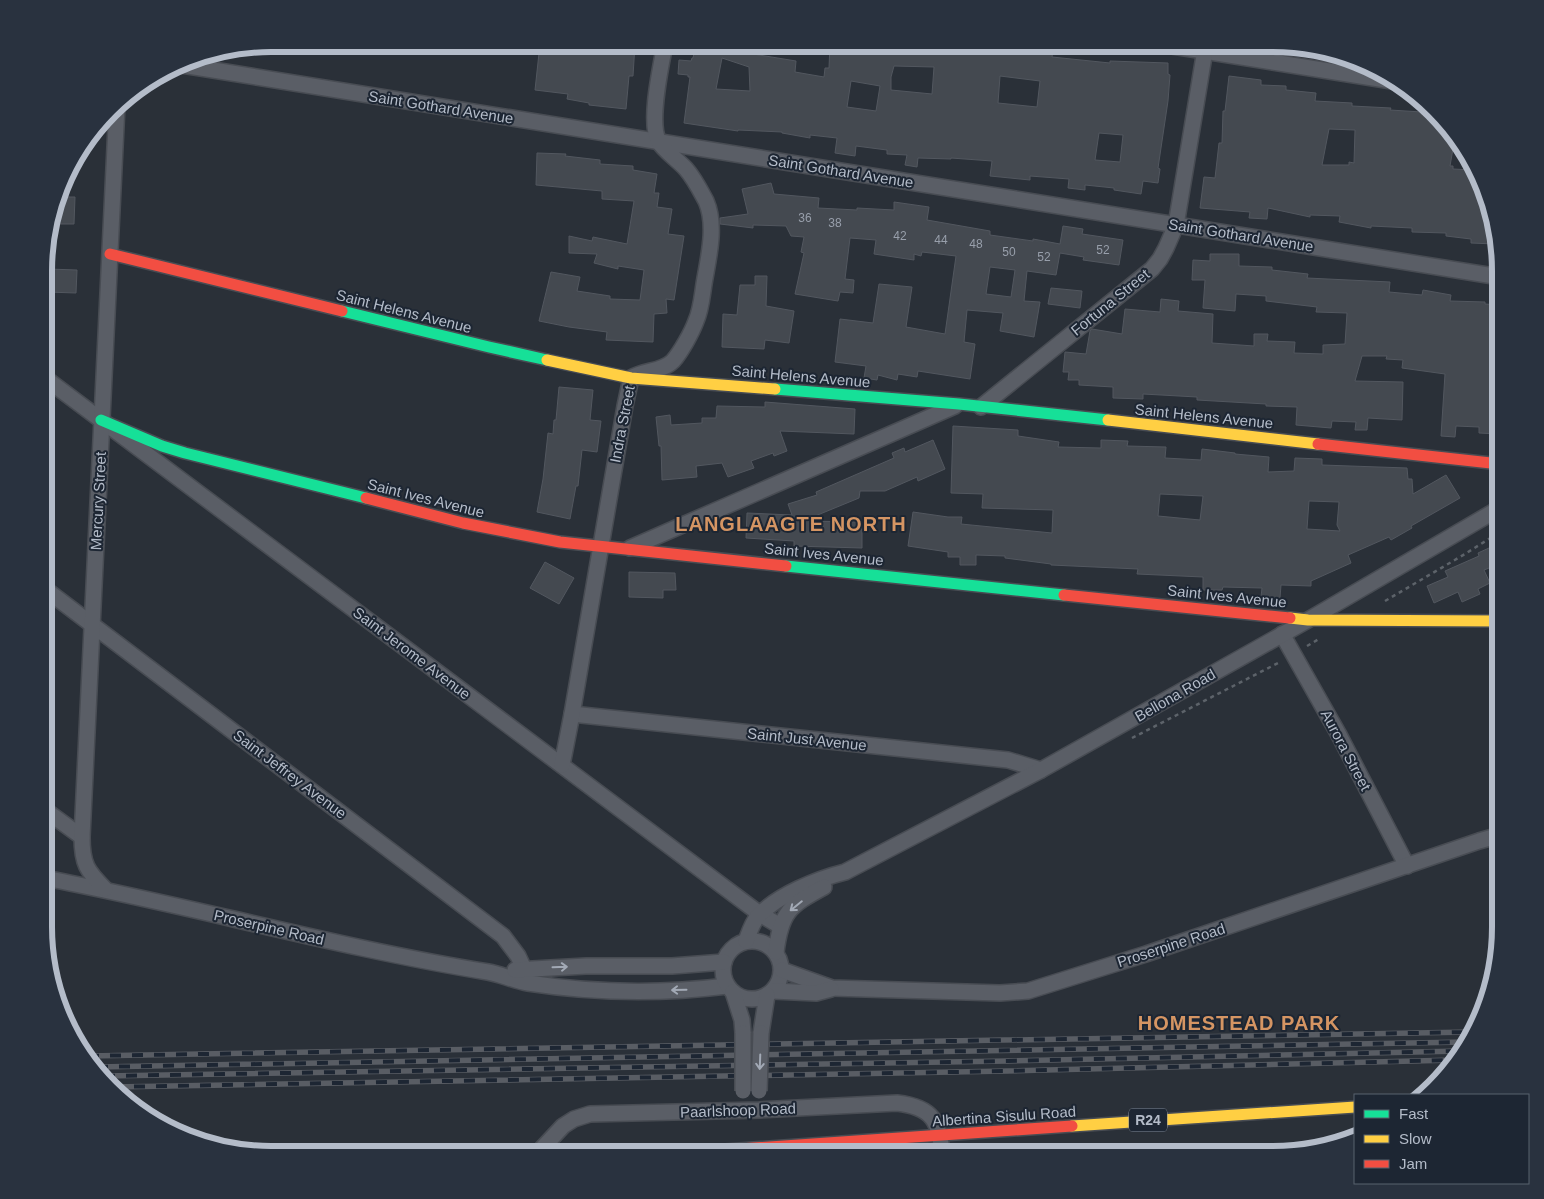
<svg xmlns="http://www.w3.org/2000/svg" width="1544" height="1199" font-family="Arial,sans-serif">
<style>
.building{fill:#444950;stroke:#52575f;fill-rule:evenodd}
.lines{fill:none;stroke-linecap:round;stroke-linejoin:round}
.street-casing{stroke:#484c53;stroke-width:18}
.fast-casing{stroke:#484c53;stroke-width:14}
.slow-casing{stroke:#484c53;stroke-width:14}
.jam-casing{stroke:#484c53;stroke-width:14}
.path{stroke:#5d636a;stroke-width:2.5;stroke-dasharray:4 4;stroke-linecap:butt}
.street{stroke:#5a5e66;stroke-width:15}
.fast{stroke:#16e098;stroke-width:11}
.slow{stroke:#ffcf43;stroke-width:11}
.jam{stroke:#f24e42;stroke-width:11}
.rail-casing{stroke:#595d64;stroke-width:5.5}
.rail{stroke:#1d2633;stroke-width:4;stroke-dasharray:11;stroke-linecap:butt}
.street-bridge-casing{stroke:#484c53;stroke-width:18;stroke-linecap:butt}
.street-bridge{stroke:#5a5e66;stroke-width:15}
.oneway{stroke:#a2a9b5}
.labels{text-anchor:middle;dominant-baseline:central;stroke-width:4;stroke-linejoin:round;paint-order:stroke}
.number-label{font-size:12px;fill:#989fab}
.shield{fill:#1d2633;stroke:#878f9c;stroke-width:1}
.shield-label{font-size:14px;font-weight:bold;fill:#b4bcc9}
.street-label{font-size:15px;fill:#b4bcc9;stroke:#1d2633}
.district-label{font-size:20px;font-weight:bold;letter-spacing:1px;fill:#d59563;stroke:#1d2633}
.rim{fill:none;stroke:#b4bcc9;stroke-width:6}
</style>
<rect width="100%" height="100%" fill="#2a3038"/>
<!-- building -->
<g class="building">
<polygon points="540,44 635,44 633,76 629,76 626,109 589,105 589,103 567,99 568,94 535,90"/>
<path d="M696,44H755L753,54L796,61L795,72L824,77L825,68H829L830,44H1054L1052,57L1110,63V61L1168,63V74L1170,75L1168,101L1158,168L1160,169L1158,183L1143,181L1141,194L1114,190V188L1085,185V190L1068,188L1069,179L1030,176V180L990,176L992,161L951,158V159L918,158L917,167L905,165L907,155L887,154V150L856,146L855,156L835,153L837,138L810,135V138L782,133V132L738,130V131L684,123L690,77H688V75L678,74L679,60L691,61L692,58H693ZM722,58L749,67L750,91L716,89ZM894,66L934,67L932,94L891,90V77ZM1000,76L1040,81L1037,107L998,103ZM851,81L880,86L876,111L847,107ZM1099,133L1123,135L1120,162L1095,160Z"/>
<path d="M1229,76L1261,80V85L1286,86V90L1316,93L1315,101L1352,103V106L1391,108L1390,110L1422,112L1421,114L1434,116L1454,143L1450,166H1453V169L1473,170L1483,184L1495,244L1471,243V239L1446,236V233L1412,232V228L1371,226V228L1339,222L1340,216L1310,215V217L1268,208L1267,219L1249,218L1250,212L1200,208L1204,177L1215,178L1219,143H1222L1223,111H1225ZM1329,129L1355,130L1354,163L1349,162V165H1322Z"/>
<polygon points="537,153 566,154 565,156 600,160 600,164 633,166 633,170 657,174 654,193 659,193 657,207 672,209 668,234 684,236 674,300 666,299 667,313 654,314 653,342 606,340 607,332 569,327 539,321 551,272 580,277 577,291 610,296 610,299 640,300 644,270 618,266 618,269 594,263 597,254 569,253 569,236 592,241 593,237 627,244 634,201 602,199 602,191 536,185"/>
<path d="M771,183L774,194L819,198L818,208L857,210V208L894,210V202L929,207L927,220L990,231V235L1033,241V239L1060,244L1063,226L1083,229L1082,234L1123,240L1119,265L1083,260L1084,257L1060,253L1056,275L1027,271L1024,301L1040,302L1034,337L1000,331L1003,313L967,310L964,342L975,344L970,379L918,371L917,377L898,374L897,380L878,375L877,380L864,378L866,366L835,362L840,319L873,323L879,284L912,287L906,327L945,334L956,256L922,252L921,256L914,254V260L874,254L876,240L850,238L845,279L854,280L853,293L840,292L838,301L795,294L804,253L801,252L804,237L791,236L786,226L753,225V228L720,224V218L748,214L742,189ZM990,267L1015,270L1011,297L986,294Z"/>
<polygon points="61,197 75,197 74,224 52,224"/>
<polygon points="1210,254 1239,254 1239,266 1272,267 1272,270 1308,274 1307,278 1390,282 1389,292 1422,295 1423,290 1451,295 1450,301 1485,302 1485,304 1500,305 1500,338 1495,338 1492,373 1500,373 1500,434 1479,433 1479,427 1456,426 1455,437 1441,436 1445,374 1402,368 1403,360 1386,359 1387,356 1362,356 1355,381 1403,382 1402,420 1368,418 1367,430 1355,430 1356,422 1332,421 1331,428 1296,425 1297,407 1266,406 1266,404 1197,400 1197,397 1143,394 1143,399 1113,398 1113,387 1079,385 1079,380 1068,380 1069,372 1063,372 1065,352 1086,354 1090,331 1092,329 1122,334 1125,309 1160,312 1161,299 1179,301 1178,311 1213,314 1212,343 1254,346 1254,334 1268,334 1267,341 1295,342 1294,353 1323,354 1323,345 1345,344 1347,313 1316,312 1317,307 1266,301 1266,296 1236,294 1235,311 1203,308 1205,280 1192,280 1193,260 1210,261"/>
<polygon points="48,269 77,270 76,293 47,292"/>
<polygon points="755,276 767,276 766,306 794,311 789,343 765,340 764,349 722,347 723,314 737,315 740,285 755,285"/>
<polygon points="1051,288 1082,291 1080,308 1048,304"/>
<polygon points="559,387 593,390 590,420 601,421 597,452 582,450 578,486 576,486 570,519 537,512 543,479 548,433 553,434 554,420 556,420"/>
<polygon points="765,402 855,409 854,434 780,431 787,451 774,456 773,453 751,461 754,468 728,477 722,463 696,466 697,477 662,480 661,446 659,446 656,417 670,415 671,425 702,423 702,418 716,418 717,406 765,407"/>
<path d="M953,426L1018,430V436L1059,442L1058,447L1101,448V440L1128,441L1127,446L1166,447L1165,458L1201,460L1202,449L1235,453V454L1269,457L1268,472L1294,471L1295,458L1322,459V465L1407,468L1408,479H1412L1413,494L1446,475L1460,498L1411,526L1412,528L1391,540L1389,537L1348,555L1351,563L1311,581V586L1281,585L1280,598L1261,597L1262,588L1223,587L1222,590H1203V577L1137,574L1138,569L1051,565V564L1005,558V556L976,555V565H960V557H948V552L908,546L913,512L948,517H962L961,524L1052,533L1053,510L982,508L983,494L951,493ZM1160,494L1203,496L1200,520L1158,516ZM1309,501L1339,502L1337,525L1340,531L1307,529Z"/>
<polygon points="933,440 945,469 918,481 917,477 885,491 860,491 859,498 803,521 862,522 862,548 794,546 794,541 746,538 747,513 792,515 788,504 817,495 816,492 894,458 892,453 904,448 905,452"/>
<polygon points="1489,548 1497,565 1484,570 1490,583 1478,589 1480,594 1462,602 1458,592 1434,603 1427,586 1448,577 1445,571 1479,556 1478,553"/>
<polygon points="545,562 574,578 559,604 530,588"/>
<polygon points="629,572 675,573 676,590 663,590 663,598 629,597"/>
</g>
<g class="lines">
<!-- street casing -->
<g class="street-casing">
<g id="street">
<polyline points="1160,44 1392,81"/>
<polyline points="182,65 1500,277"/>
<polyline points="45,378 760,914 780,926"/>
<polyline points="981,407 1152,269 1160,259 1166,248 1176,225 1206,44"/>
<polyline points="630,548 955,406"/>
<polyline points="45,589 503,936 518,956 524,969"/>
<polyline points="1282,634 1339,735 1407,866"/>
<polyline points="572,714 1008,760 1041,770"/>
<path d="M562,765L572,714L625,406L631,378C644,370 662,372 673,361C681,352 692,332 696,321C701,310 702,297 704,284C708,259 717,226 706,201C700,190 694,178 686,169C679,161 663,150 659,142C648,123 661,66 665,44"/>
<polyline points="45,810 82,837"/>
<path d="M44,878C193,906 339,948 488,972C501,974 514,981 528,983C593,993 662,994 727,986"/>
<path d="M105,889C87,871 82,864 82,837L117,105"/>
<circle cx="752" cy="970" r="29"/>
<path d="M746,941C749,933 752,923 758,916C778,895 817,879 845,872L1041,770L1308,620L1500,508"/>
<path d="M776,952C781,912 789,906 824,887"/>
<polyline points="515,970 586,966 672,966 724,962"/>
<polyline points="782,970 832,988 1000,993 1028,991 1146,954 1479,841 1500,835"/>
<polyline points="773,991 816,993 831,989"/>
<polyline points="733,992 742,1020 743,1033"/>
<polyline points="761,1033 767,995"/>
<path d="M536,1155L563,1126L574,1119L590,1114L759,1110L897,1103C933,1107 940,1122 942,1155"/>
</g>
</g>
<!-- fast casing -->
<g class="fast-casing">
<g id="fast">
<polyline points="342,311 489,347 547,360"/>
<polyline points="775,389 959,404 1108,420"/>
<polyline points="101,420 162,446 185,453 366,498"/>
<polyline points="786,566 1064,595"/>
</g>
</g>
<!-- slow casing -->
<g class="slow-casing">
<g id="slow">
<polyline points="547,360 631,378 775,389"/>
<polyline points="1108,420 1318,444"/>
<polyline points="1290,618 1308,620 1500,621"/>
<polyline points="1072,1126 1355,1107"/>
</g>
</g>
<!-- jam casing -->
<g class="jam-casing">
<g id="jam">
<polyline points="110,254 342,311"/>
<polyline points="1318,444 1500,464"/>
<polyline points="366,498 463,523 560,542 786,566"/>
<polyline points="1064,595 1290,618"/>
<polyline points="654,1155 1072,1126"/>
</g>
</g>
<!-- path -->
<g class="path">
<polyline points="1385,601 1465,554 1500,532"/>
<polyline points="1307,646 1319,639"/>
<polyline points="1132,738 1280,662"/>
</g>
<!-- street -->
<use href="#street" class="street"/>
<!-- fast -->
<use href="#fast" class="fast"/>
<!-- slow -->
<use href="#slow" class="slow"/>
<!-- jam -->
<use href="#jam" class="jam"/>
<!-- rail casing -->
<g class="rail-casing">
<g id="rail">
<polyline points="88,1056 1472,1032"/>
<polyline points="97,1067 1466,1042"/>
<polyline points="104,1076 1008,1061 1461,1051"/>
<polyline points="112,1087 1008,1071 1455,1060"/>
</g>
</g>
<!-- rail -->
<use href="#rail" class="rail"/>
<!-- street-bridge casing -->
<g class="street-bridge-casing">
<g id="street-bridge">
<polyline points="743,1091 743,1033"/>
<polyline points="759,1091 761,1033"/>
</g>
</g>
<!-- street-bridge -->
<use href="#street-bridge" class="street-bridge"/>
</g>
<!-- one-way arrows -->
<defs><path id="oneway-shaft" d="M-6 0H5M1.5-3L5.5 0L1.5 3" fill="none" stroke-width="1.6" stroke-linecap="round" stroke-linejoin="round" transform="scale(1.25)"/></defs>
<g class="oneway">
<use href="#oneway-shaft" transform="translate(796 906) rotate(141)"/>
<use href="#oneway-shaft" transform="translate(560 967) rotate(-2)"/>
<use href="#oneway-shaft" transform="translate(679 990) rotate(179)"/>
<use href="#oneway-shaft" transform="translate(760 1062) rotate(92)"/>
</g>
<g class="labels">
<!-- number labels -->
<g class="number-label">
<text x="805" y="218">36</text>
<text x="835" y="223">38</text>
<text x="900" y="236">42</text>
<text x="941" y="240">44</text>
<text x="976" y="244">48</text>
<text x="1103" y="250">52</text>
<text x="1009" y="252">50</text>
<text x="1044" y="257">52</text>
</g>
<!-- shield labels -->
<rect class="shield" x="1129" y="1108.5" width="38" height="23" rx="4"/>
<g class="shield-label">
<text x="1148" y="1120">R24</text>
</g>
<!-- street labels -->
<g class="street-label">
<text transform="translate(441 107) rotate(9)">Saint Gothard Avenue</text>
<text transform="translate(841 171) rotate(9)">Saint Gothard Avenue</text>
<text transform="translate(1241 235) rotate(9)">Saint Gothard Avenue</text>
<text transform="translate(1110 302) rotate(-39)">Fortuna Street</text>
<text transform="translate(404 311) rotate(14)">Saint Helens Avenue</text>
<text transform="translate(801 376) rotate(5)">Saint Helens Avenue</text>
<text transform="translate(1204 416) rotate(6)">Saint Helens Avenue</text>
<text transform="translate(622 424) rotate(-79)">Indra Street</text>
<text transform="translate(426 498) rotate(14)">Saint Ives Avenue</text>
<text transform="translate(98 501) rotate(-87)">Mercury Street</text>
<text transform="translate(824 554) rotate(6)">Saint Ives Avenue</text>
<text transform="translate(1227 596) rotate(6)">Saint Ives Avenue</text>
<text transform="translate(412 653) rotate(37)">Saint Jerome Avenue</text>
<text transform="translate(1175 695) rotate(-30)">Bellona Road</text>
<text transform="translate(807 739) rotate(6)">Saint Just Avenue</text>
<text transform="translate(1346 750) rotate(62)">Aurora Street</text>
<text transform="translate(290 774) rotate(37)">Saint Jeffrey Avenue</text>
<text transform="translate(269 927) rotate(13)">Proserpine Road</text>
<text transform="translate(1171 945) rotate(-18)">Proserpine Road</text>
<text transform="translate(738 1110) rotate(-2)">Paarlshoop Road</text>
<text transform="translate(1004 1116) rotate(-4)">Albertina Sisulu Road</text>
</g>
<!-- district labels -->
<g class="district-label">
<text x="791" y="524">LANGLAAGTE NORTH</text>
<text x="1239" y="1023">HOMESTEAD PARK</text>
</g>
</g>
<!-- crop -->
<path d="M0 0H1544V1199H0ZM271 52H1273A219 219 0 0 1 1492 271V927A219 219 0 0 1 1273 1146H271A219 219 0 0 1 52 927V271A219 219 0 0 1 271 52Z" fill="#29323f" fill-rule="evenodd"/>
<path class="rim" d="M271 52H1273A219 219 0 0 1 1492 271V927A219 219 0 0 1 1273 1146H271A219 219 0 0 1 52 927V271A219 219 0 0 1 271 52Z"/>
<!-- legend -->
<rect x="1354" y="1094" width="175" height="90" fill="#1d2633" stroke="#59626f"/>
<rect x="1364" y="1110" width="25" height="8" fill="#16e098" stroke="#59626f"/>
<text x="1399" y="1119" font-size="15" fill="#b4bcc9">Fast</text>
<rect x="1364" y="1135" width="25" height="8" fill="#ffcf43" stroke="#59626f"/>
<text x="1399" y="1144" font-size="15" fill="#b4bcc9">Slow</text>
<rect x="1364" y="1160" width="25" height="8" fill="#f24e42" stroke="#59626f"/>
<text x="1399" y="1169" font-size="15" fill="#b4bcc9">Jam</text>
</svg>
